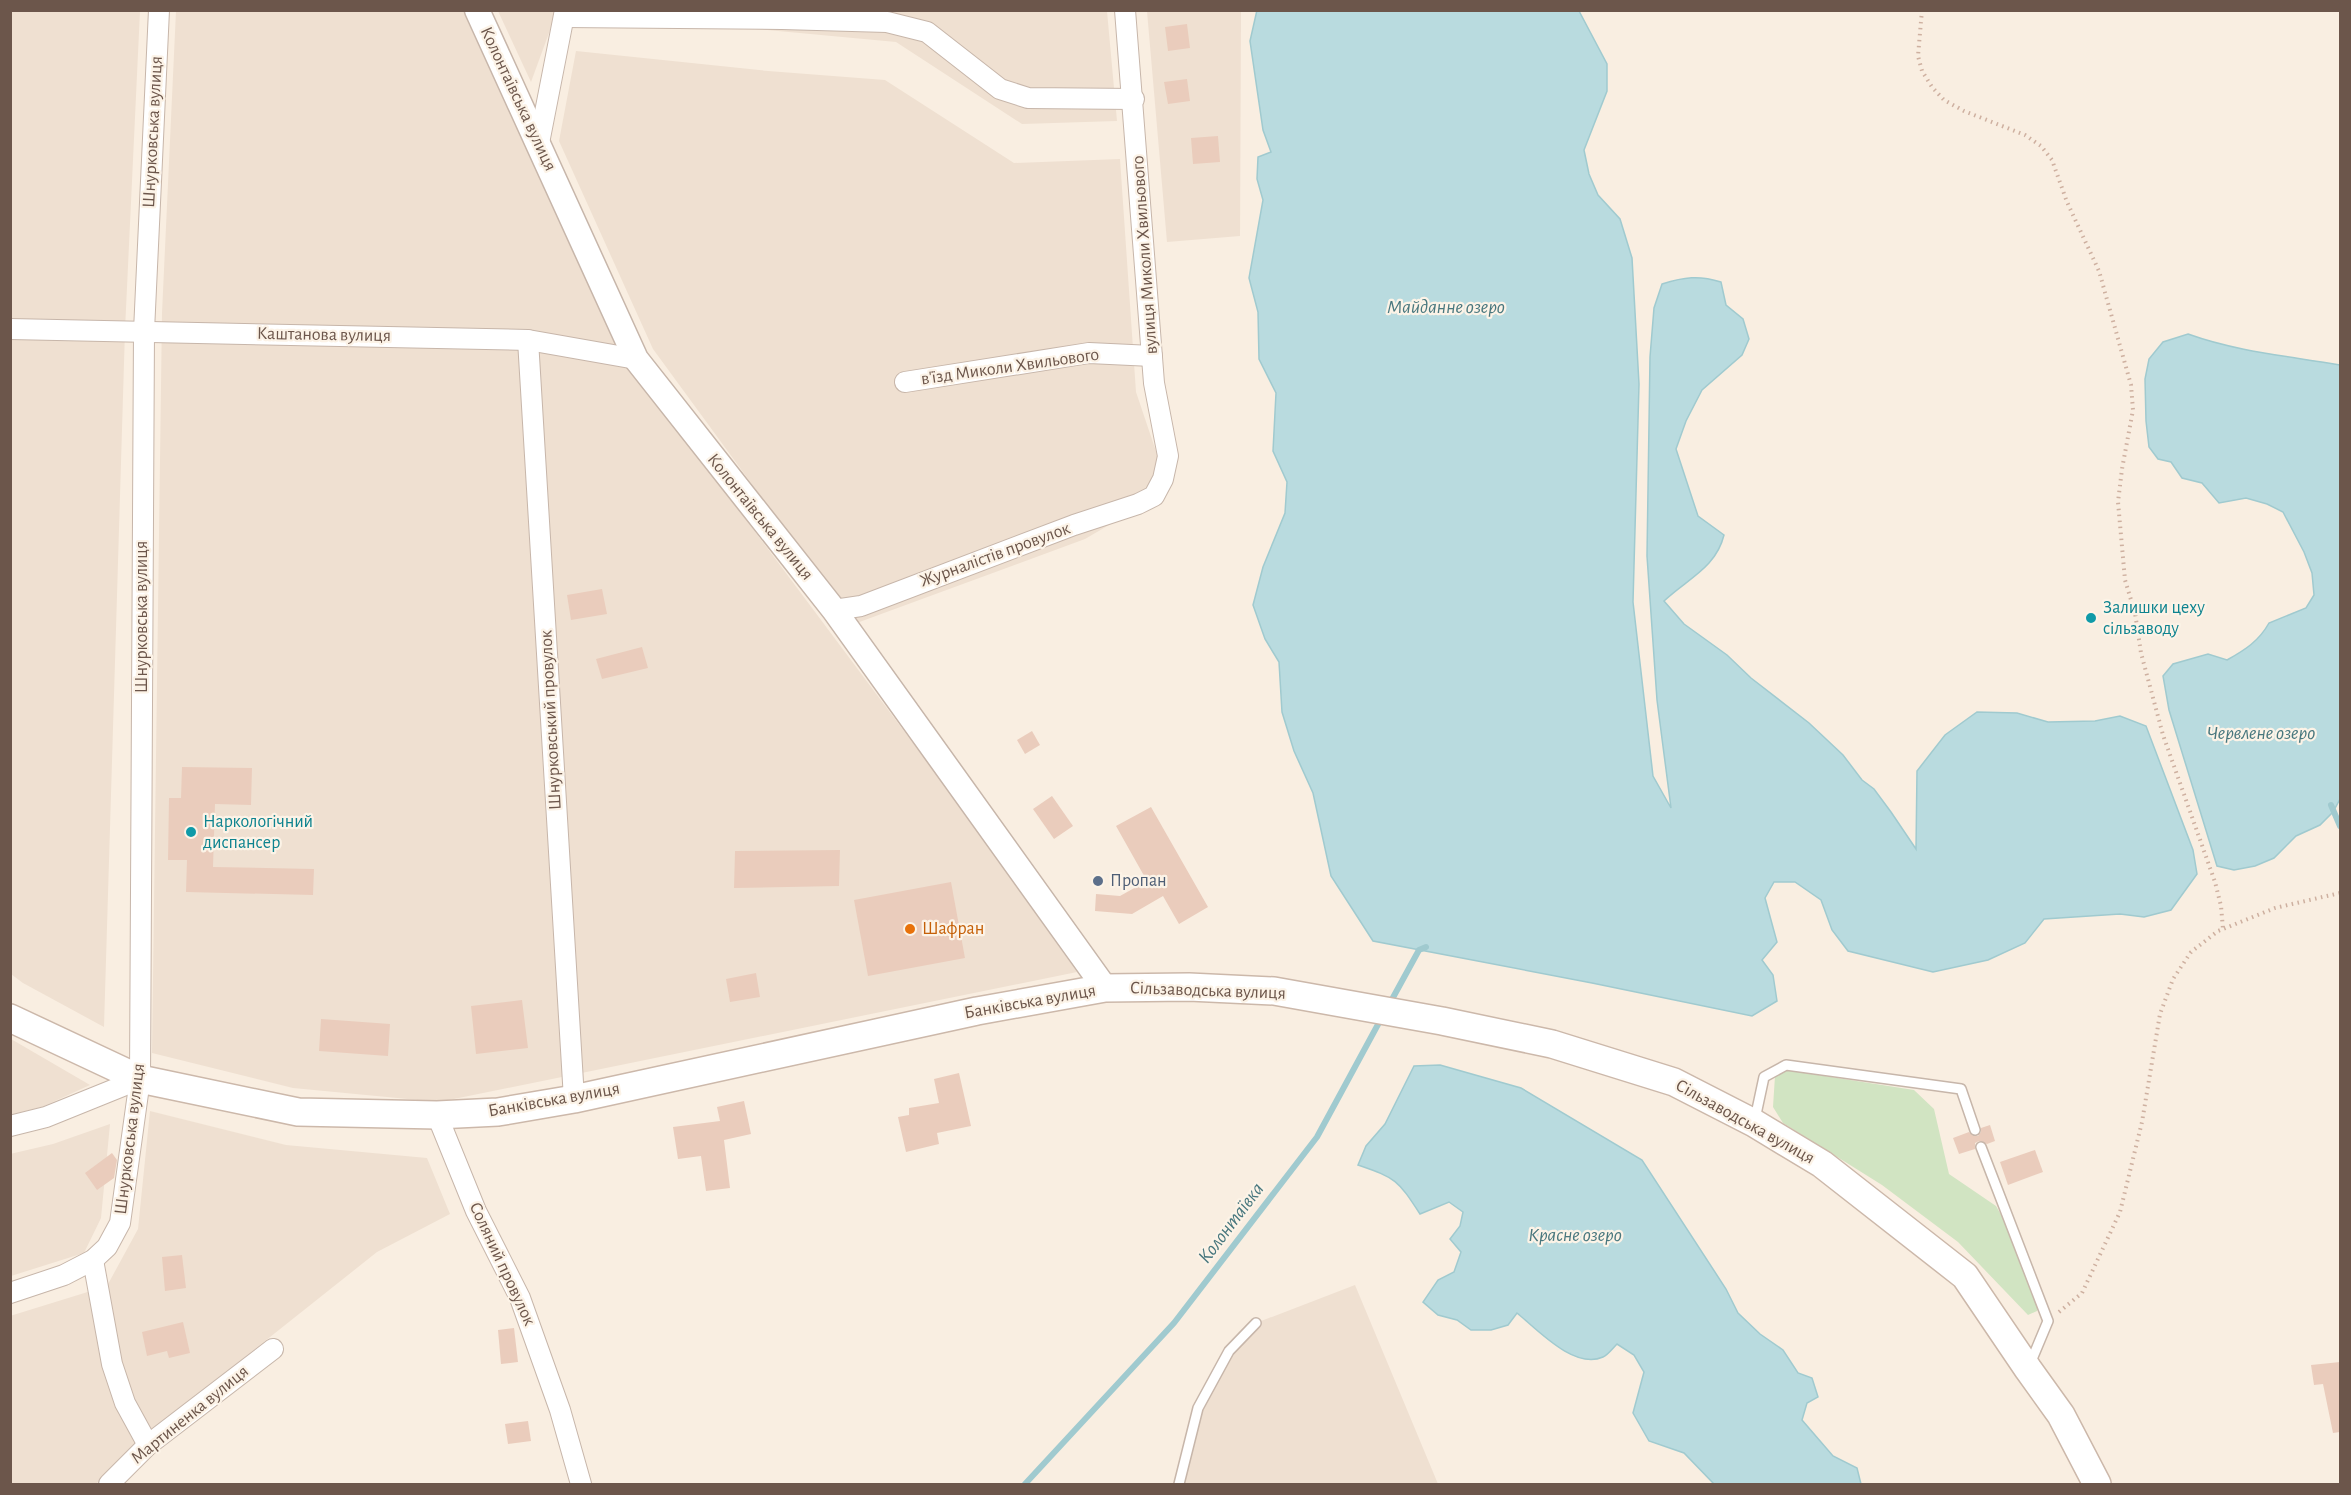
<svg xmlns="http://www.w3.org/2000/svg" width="2351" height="1495" font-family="'Alegreya Sans',sans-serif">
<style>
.residential{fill:#efe0d1}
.green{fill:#d1e4c2}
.water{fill:#b9dbdf;stroke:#a0cacf;stroke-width:1.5}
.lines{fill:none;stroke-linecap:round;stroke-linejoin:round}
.stream{stroke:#a0cacf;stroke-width:6}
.building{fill:#eaccbc}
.service-casing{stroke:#c7b6aa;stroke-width:12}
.minor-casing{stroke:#c7b6aa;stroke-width:22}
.tertiary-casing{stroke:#c7b6aa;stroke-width:27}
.secondary-casing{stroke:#ccb8aa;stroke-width:30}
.path{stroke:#ceb0a0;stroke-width:4;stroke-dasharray:1.5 4.5;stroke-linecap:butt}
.service{stroke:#fff;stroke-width:9}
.minor{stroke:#fff;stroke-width:20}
.tertiary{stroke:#fff;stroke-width:24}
.secondary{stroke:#fff;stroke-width:27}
.culture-dot{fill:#0f9aa8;stroke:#fcf3e7;stroke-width:2}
.service-dot{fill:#5c6f8a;stroke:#fcf3e7;stroke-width:2}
.food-dot{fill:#e8710a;stroke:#fcf3e7;stroke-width:2}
.labels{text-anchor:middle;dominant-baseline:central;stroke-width:4.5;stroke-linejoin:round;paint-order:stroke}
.street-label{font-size:18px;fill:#6c564b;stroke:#fcf3e7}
.culture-label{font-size:18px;fill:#0d838f;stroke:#fcf3e7;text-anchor:start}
.service-label{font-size:18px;fill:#4e5e75;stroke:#fcf3e7;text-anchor:start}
.food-label{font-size:18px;fill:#c56008;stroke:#fcf3e7;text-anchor:start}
.water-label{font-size:20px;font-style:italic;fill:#48777e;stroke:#fcf3e7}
</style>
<rect width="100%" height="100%" fill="#f9eee1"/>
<!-- residential -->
<g class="residential">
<polygon points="596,10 1107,11 1117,121 1022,124 896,42 595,14"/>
<polygon points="11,11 140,11 125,330 104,1027 23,983 11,974"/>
<polygon points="176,11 463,11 620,351 954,798 1077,972 439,1102 293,1088 152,1053 162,313"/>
<polygon points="498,11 557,11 531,82"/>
<polygon points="1147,11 1241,11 1240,236 1167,242"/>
<polygon points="576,51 768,71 885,80 1014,163 1120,159 1136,392 1169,490 1085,539 854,624 653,349 559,141"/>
<polygon points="11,1039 90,1085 42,1107 11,1115"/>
<polygon points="150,1111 286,1145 427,1158 450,1214 377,1252 138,1442 96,1484 11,1484 10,1316 107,1286 138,1229"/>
<polygon points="110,1124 101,1218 84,1253 11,1276 10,1154 53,1144"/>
<polygon points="1355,1285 1438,1484 1179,1484 1198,1408 1214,1376 1256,1323"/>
</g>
<!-- green -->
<polygon class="green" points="1786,1070 1914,1090 1934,1109 1949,1174 1996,1206 2008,1227 2039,1305 2037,1311 2028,1315 1958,1242 1882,1185 1783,1123 1773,1107 1775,1076"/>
<!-- water -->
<g class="water">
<path d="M1257,10L1579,11L1607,64V91L1584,150L1589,174L1598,195L1620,219L1632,258L1639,384L1633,602L1653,776L1671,808L1657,700L1647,556L1650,357L1654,308L1662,284C1684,277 1699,275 1721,282L1726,305L1743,319L1749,339L1742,355L1702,390L1686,421L1676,449L1698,516L1724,535C1716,568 1687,579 1664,601L1684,624L1727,655L1751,678L1809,723L1843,755L1862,780L1874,789L1891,812L1916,849L1917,771L1945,735L1977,712L2017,713L2048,722L2095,721L2120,716L2146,726L2193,850L2197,874L2171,910L2144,917L2120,914L2044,919L2025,943L1988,960L1933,972L1848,951L1832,930L1821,900L1795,882H1774L1765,898L1777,942L1762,960L1773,975L1777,1001L1752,1016L1592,983L1373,941L1331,876L1313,793L1294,751L1282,712L1279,662L1265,639L1253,605L1263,567L1285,513L1287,482L1273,451L1276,393L1259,359L1258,312L1249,278L1263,200L1257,179L1258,157L1271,152L1263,130L1250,41Z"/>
<path d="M2188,334C2238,352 2289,356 2340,365V799L2333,812L2320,825L2296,836L2274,858L2255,866L2234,870L2217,866L2169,710L2163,676L2173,664L2208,654L2227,660C2245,650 2259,641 2269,623L2306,608L2314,595L2312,573L2304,552L2283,512L2267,504L2246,498L2219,503L2202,483L2182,478L2171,462L2158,459L2149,447L2146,421L2145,379L2149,359L2163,342Z"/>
<path d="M1440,1065L1521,1088L1642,1160L1726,1289L1738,1313L1760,1334L1783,1350L1798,1373L1812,1378L1818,1397L1807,1403L1802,1420L1833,1456L1857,1468L1861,1484H1714L1684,1453L1649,1441L1633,1413L1644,1372L1634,1355L1617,1344C1613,1348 1608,1355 1603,1357C1574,1370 1537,1329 1517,1313L1508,1325L1491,1330H1471L1457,1320L1438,1315L1423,1302L1438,1280L1454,1272L1461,1252L1450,1239L1460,1226L1463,1212L1449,1202L1420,1214C1398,1180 1396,1178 1358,1165L1366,1146L1385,1124L1414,1066Z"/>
</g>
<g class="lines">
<!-- stream -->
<g class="stream">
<polyline points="2331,805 2340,826"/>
<polyline points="1390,1003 1419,950 1426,947"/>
<polyline points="1025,1484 1174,1323 1317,1137 1382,1017"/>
</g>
</g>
<!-- building -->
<g class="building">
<polygon points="1187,24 1190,48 1168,51 1165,27"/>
<polygon points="1187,79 1190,101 1168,104 1164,82"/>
<polygon points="1218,136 1220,162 1193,164 1191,138"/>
<polygon points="602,589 607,614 571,620 567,595"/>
<polygon points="642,647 648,668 602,679 596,659"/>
<polygon points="1032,731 1040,745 1025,754 1017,740"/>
<polygon points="182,767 252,768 251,805 215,804 213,867 314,869 313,895 186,892 187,860 168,860 169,798 181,798"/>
<polygon points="1052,796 1073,826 1054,839 1033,809"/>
<polygon points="1151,807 1208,907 1179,924 1163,896 1132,914 1095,911 1096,894 1120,896 1147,881 1116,826"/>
<polygon points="840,850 839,886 734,888 735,851"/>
<polygon points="951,882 965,958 868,976 854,900"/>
<polygon points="756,973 760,997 730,1002 726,979"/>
<polygon points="522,1000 528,1048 476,1054 471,1006"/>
<polygon points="321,1019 390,1024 388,1056 319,1051"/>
<polygon points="959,1073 971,1126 937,1133 939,1144 906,1152 898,1117 909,1115 909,1108 939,1103 934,1079"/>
<polygon points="744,1101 751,1134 724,1140 730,1188 706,1191 701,1156 678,1159 673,1127 720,1121 717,1107"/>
<polygon points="1990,1125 1995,1141 1987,1144 1979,1141 1975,1143 1975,1149 1959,1154 1953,1138 1969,1132 1973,1136 1978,1136 1981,1132 1981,1128"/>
<polygon points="2035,1150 2043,1172 2008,1185 2000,1162"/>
<polygon points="112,1153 117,1160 114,1178 97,1190 85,1173"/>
<polygon points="182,1255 186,1288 165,1291 162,1257"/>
<polygon points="183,1322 190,1353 169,1358 167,1351 147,1356 142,1332"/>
<polygon points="514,1328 518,1362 501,1364 498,1330"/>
<polygon points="2340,1362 2340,1432 2333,1433 2323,1384 2314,1385 2311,1365"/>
<polygon points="528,1421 531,1441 508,1444 505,1424"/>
</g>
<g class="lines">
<!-- service casing -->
<g class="service-casing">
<g id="service">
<polyline points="1755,1119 1764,1077 1786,1065 1961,1089 1975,1130"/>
<polyline points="1981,1147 2048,1321 2030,1364"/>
<polyline points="1179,1484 1198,1408 1229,1351 1256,1323"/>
</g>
</g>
<!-- minor casing -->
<g class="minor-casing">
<g id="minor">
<polyline points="564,17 782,19 887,22 927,32 1000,89 1028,98 1134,99"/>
<polyline points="539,143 565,10"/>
<polyline points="10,329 528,340 636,359"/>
<polyline points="528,340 574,1099"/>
<polyline points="905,382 1089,353 1152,356"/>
<polyline points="834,610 861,606 1074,525 1138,504 1154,496 1163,479 1168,456 1154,383 1125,10"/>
<polyline points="437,1115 476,1211 520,1298 560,1410 581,1484"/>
<polyline points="10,1126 46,1117 140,1079"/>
<polyline points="93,1260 112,1364 125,1403 148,1445"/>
<polyline points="10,1293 64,1275 93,1260 107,1247 120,1223 140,1079 144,331 159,10"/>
<polyline points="109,1484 148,1445 273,1349"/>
</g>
</g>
<!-- tertiary casing -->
<g class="tertiary-casing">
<polyline id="tertiary" points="477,10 636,359 834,610 1105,988"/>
</g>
<!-- secondary casing -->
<g class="secondary-casing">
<polyline id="secondary" points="10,1018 140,1079 298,1112 437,1115 498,1112 574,1099 977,1011 1105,988 1189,987 1274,991 1442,1021 1552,1044 1674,1082 1754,1123 1822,1164 1965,1276 2028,1369 2061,1415 2097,1484"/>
</g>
<!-- path -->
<g class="path">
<polyline points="1922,10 1918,56 1922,71 1932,87 1944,100 1964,111 2025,135 2041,146 2052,160 2067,202 2099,271 2131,385 2133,410 2122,469 2118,502 2125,580 2135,613 2141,653 2163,735 2215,882 2221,906 2223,929"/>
<polyline points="2059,1312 2082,1293 2120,1212 2142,1122 2160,1014 2173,979 2191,952 2218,931 2275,908 2340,893"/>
</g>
<!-- service -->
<use href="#service" class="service"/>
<!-- minor -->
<use href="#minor" class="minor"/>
<!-- tertiary -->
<use href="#tertiary" class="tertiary"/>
<!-- secondary -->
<use href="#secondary" class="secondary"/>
</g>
<!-- markers -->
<g class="culture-dot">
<circle cx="2091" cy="618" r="6"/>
<circle cx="191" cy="832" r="6"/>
</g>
<circle class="service-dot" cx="1098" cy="881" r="6"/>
<circle class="food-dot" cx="910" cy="929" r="6"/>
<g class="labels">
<!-- street labels -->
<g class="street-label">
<text transform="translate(518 99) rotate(65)">Колонтаївська вулиця</text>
<text transform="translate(153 132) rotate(-87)">Шнурковська вулиця</text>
<text transform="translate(1145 255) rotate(-94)">вулиця Миколи Хвильового</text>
<text transform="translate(324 335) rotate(1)">Каштанова вулиця</text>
<text transform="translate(1010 367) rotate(-8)">в'їзд Миколи Хвильового</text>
<text transform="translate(760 517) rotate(51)">Колонтаївська вулиця</text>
<text transform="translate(995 555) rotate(-20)">Журналістів провулок</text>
<text transform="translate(142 617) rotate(-90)">Шнурковська вулиця</text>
<text transform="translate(551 720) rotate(-93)">Шнурковський провулок</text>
<text transform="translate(1208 991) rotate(2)">Сільзаводська вулиця</text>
<text transform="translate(1030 1002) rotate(-10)">Банківська вулиця</text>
<text transform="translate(554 1100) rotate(-10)">Банківська вулиця</text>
<text transform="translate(1745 1122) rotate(29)">Сільзаводська вулиця</text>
<text transform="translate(130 1139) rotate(-83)">Шнурковська вулиця</text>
<text transform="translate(502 1264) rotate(65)">Соляний провулок</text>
<text transform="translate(190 1415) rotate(-39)">Мартиненка вулиця</text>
</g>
<!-- culture labels -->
<g class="culture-label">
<text x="2103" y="608">Залишки цеху<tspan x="2103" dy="21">сільзаводу</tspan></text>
<text x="203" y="822">Наркологічний<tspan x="203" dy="21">диспансер</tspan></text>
</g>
<!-- service labels -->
<g class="service-label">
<text x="1110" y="881">Пропан</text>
</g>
<!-- food labels -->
<g class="food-label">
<text x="922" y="929">Шафран</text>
</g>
<!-- water labels -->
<g class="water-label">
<text x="1446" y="307">Майданне озеро</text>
<text x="2261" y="733">Червлене озеро</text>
<text transform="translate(1231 1223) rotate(-53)">Колонтаївка</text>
<text x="1575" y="1235">Красне озеро</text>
</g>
</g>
<!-- border -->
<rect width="2351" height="1495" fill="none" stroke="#6c564b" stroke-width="24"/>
</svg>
